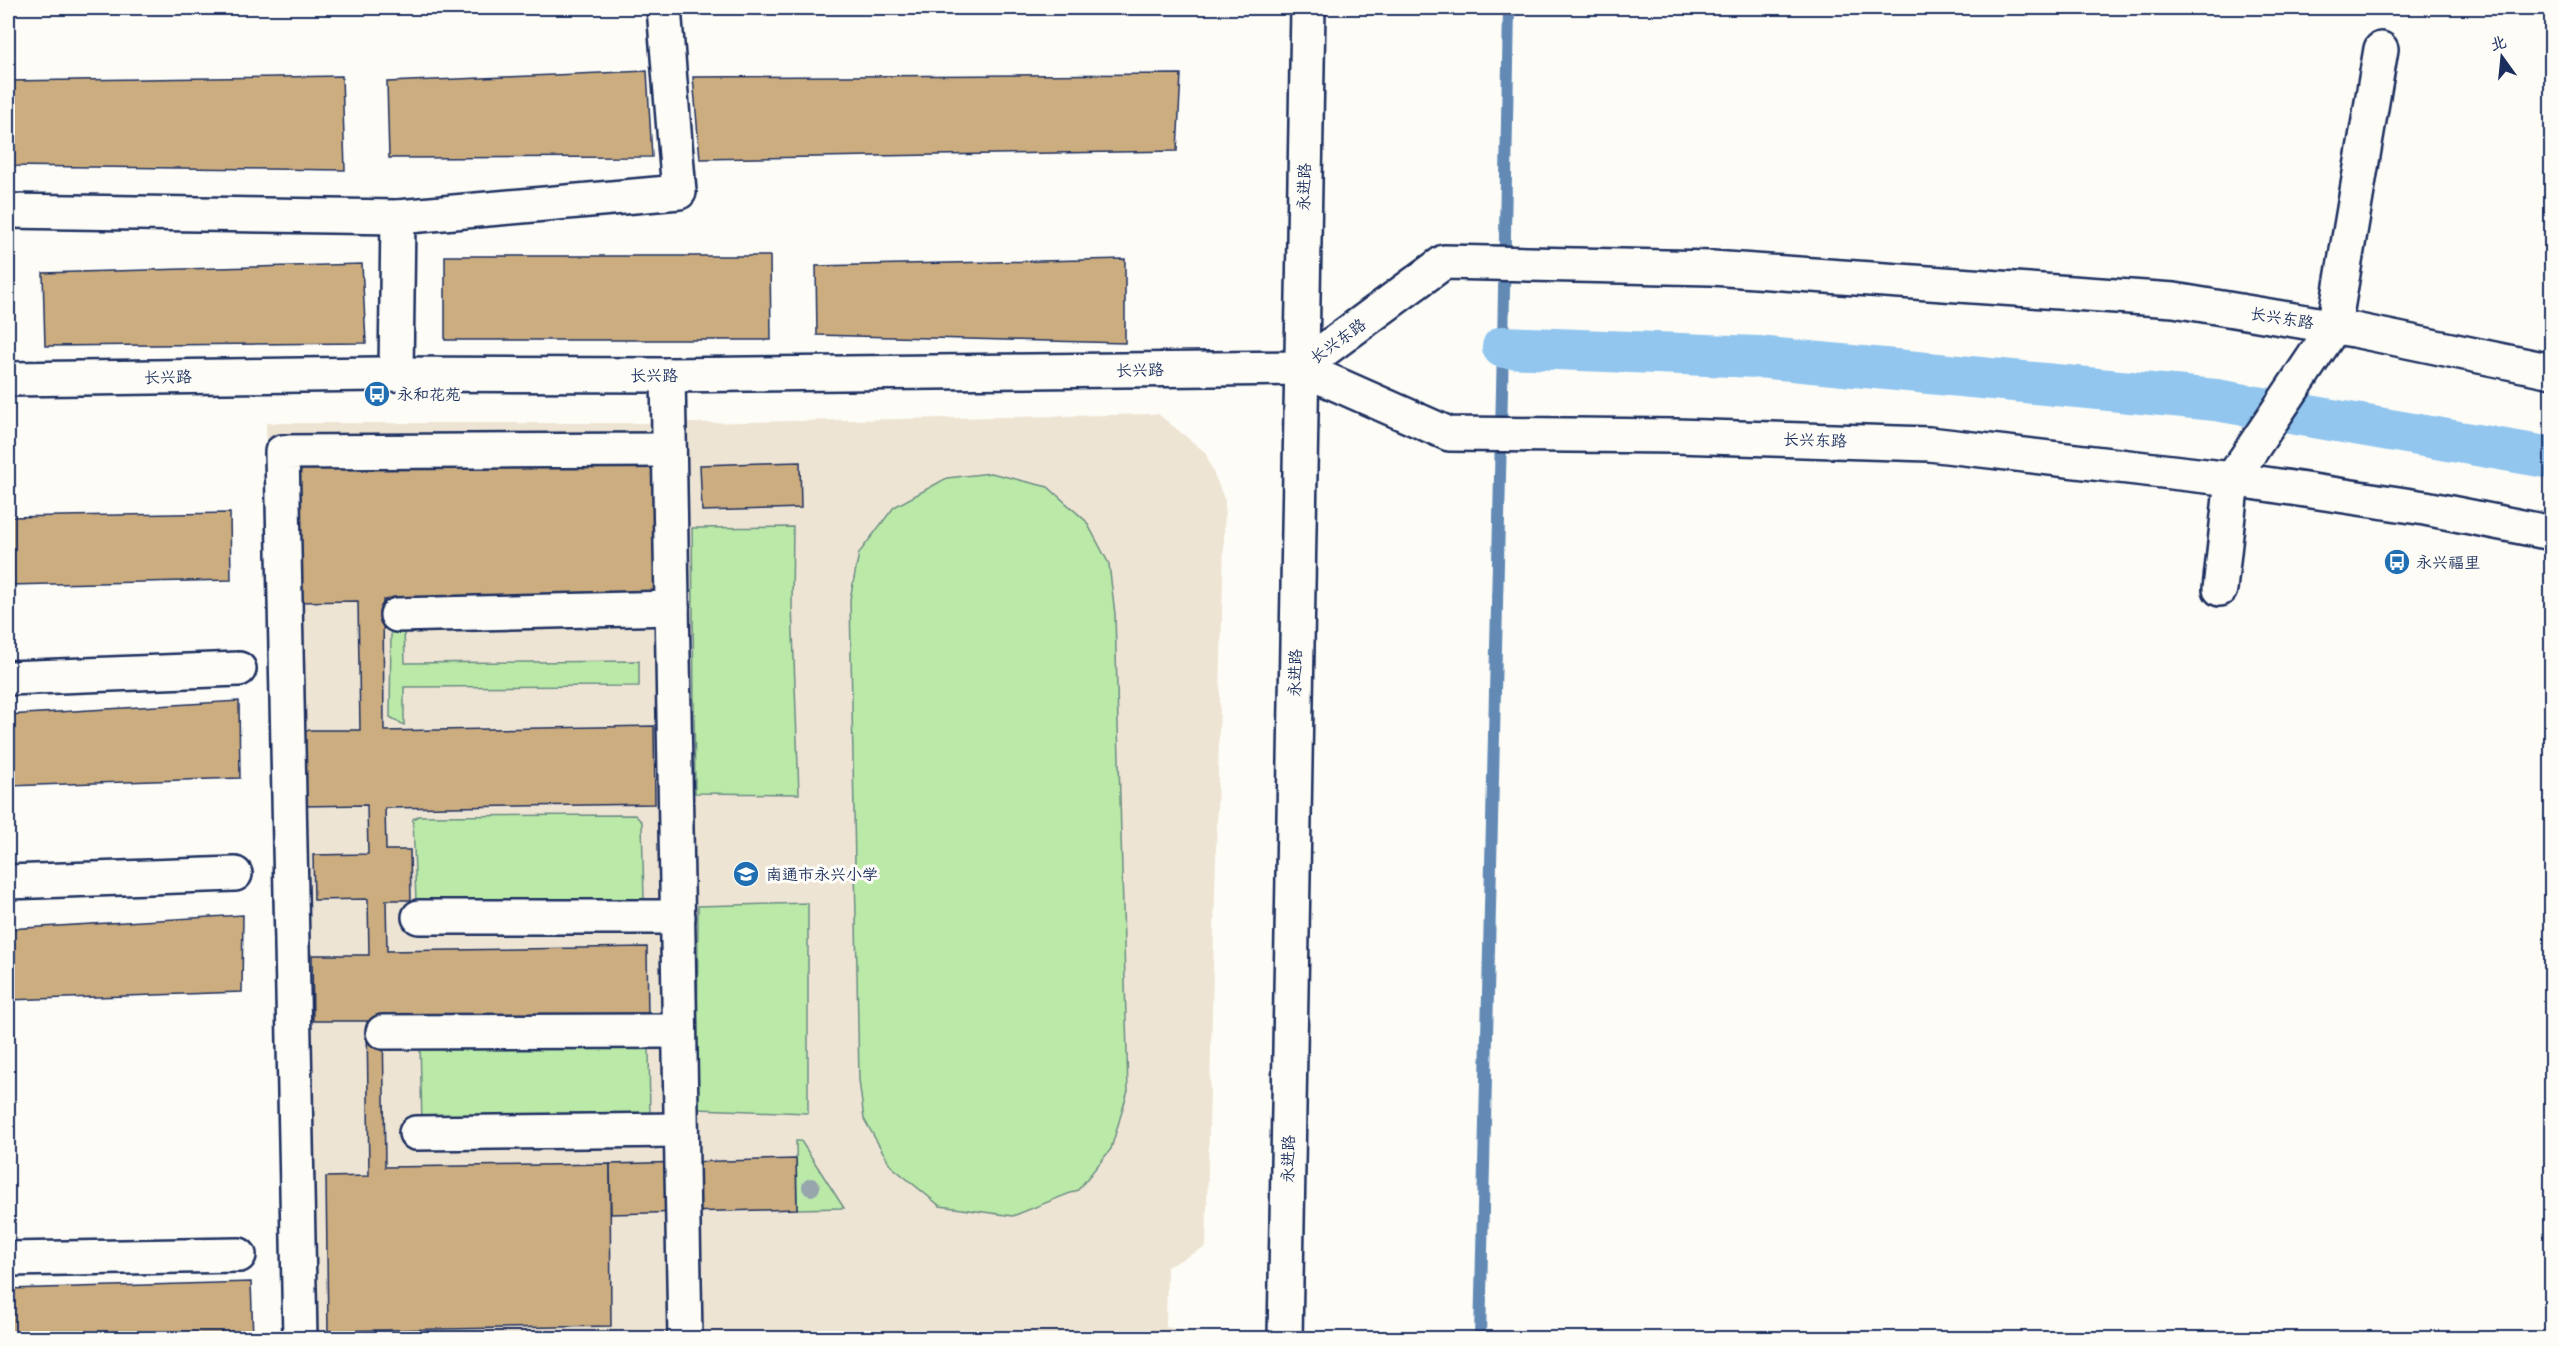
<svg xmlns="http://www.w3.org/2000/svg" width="2559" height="1346" font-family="'Shantell Sans','LXGW WenKai TC',sans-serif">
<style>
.built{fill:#eee4d3}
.green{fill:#bbe9a8;stroke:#6b8c83;stroke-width:1.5}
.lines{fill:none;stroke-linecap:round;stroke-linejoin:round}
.stream{stroke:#628ab5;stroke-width:12}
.canal{stroke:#92c6ef;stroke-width:42}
.building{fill:#ccad80;stroke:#1b2f5e;stroke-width:1.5}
.minor-casing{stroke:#1b2f5e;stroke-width:38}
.minor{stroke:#fdfcf7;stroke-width:33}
.tree{fill:#97a5ad}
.labels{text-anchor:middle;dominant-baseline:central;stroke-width:6;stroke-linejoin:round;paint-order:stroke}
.street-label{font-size:16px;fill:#1b2f5e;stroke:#fdfcf7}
.poi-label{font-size:16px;fill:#1b2f5e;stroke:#fdfcf7;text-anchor:start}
</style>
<rect width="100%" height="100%" fill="#fdfcf7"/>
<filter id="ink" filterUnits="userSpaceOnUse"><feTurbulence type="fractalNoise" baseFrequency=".0167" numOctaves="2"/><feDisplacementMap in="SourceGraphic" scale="12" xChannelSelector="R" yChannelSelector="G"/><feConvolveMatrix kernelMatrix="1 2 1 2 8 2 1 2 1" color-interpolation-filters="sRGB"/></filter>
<g filter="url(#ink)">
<!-- built -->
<polygon class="built" points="1158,414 1205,452 1225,501 1206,1247 1167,1267 1166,1327 1215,1338 288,1338 266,423 697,423"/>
<!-- green -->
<g class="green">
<polygon points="991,473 1048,487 1086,521 1109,564 1115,614 1128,1091 1111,1149 1078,1190 1013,1216 940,1206 891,1166 864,1119 859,1080 850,599 859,553 894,507 947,478"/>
<polygon points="793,527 792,604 799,794 695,793 692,528"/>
<polygon points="404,627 405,663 639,661 639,686 404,687 404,725 390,717 391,632"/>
<polygon points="635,815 642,822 644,898 640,905 420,905 416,901 413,819 418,816"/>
<polygon points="808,903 808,1113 697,1109 698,906"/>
<polygon points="420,1042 649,1045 650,1121 422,1124"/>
<polygon points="796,1141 801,1141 844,1208 797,1209"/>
</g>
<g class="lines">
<!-- stream -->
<polyline class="stream" points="1480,1338 1503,347 1509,8"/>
<!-- canal -->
<polyline class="canal" points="1503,347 1758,357 2216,400 2552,458"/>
</g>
<!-- building -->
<g class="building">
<polygon points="647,71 652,157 389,158 387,82"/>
<polygon points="1181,74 1177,151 700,159 693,77"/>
<polygon points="342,76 345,170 8,166 8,81"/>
<polygon points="445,256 770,256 771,340 445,340"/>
<polygon points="1125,259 1125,343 817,335 816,266"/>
<polygon points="362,264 366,343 45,346 43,273"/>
<polygon points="665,458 667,596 383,600 384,731 654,726 655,804 385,808 386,850 410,850 411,900 386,900 387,951 647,947 648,1018 383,1022 385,1167 610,1164 611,1326 328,1331 326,1177 369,1176 367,1021 313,1021 312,955 369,955 368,899 314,900 313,855 368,854 367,805 301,806 300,730 360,730 358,601 292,602 290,463"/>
<polygon points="800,462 801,508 702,511 700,465"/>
<polygon points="230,513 231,580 8,585 8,517"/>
<polygon points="239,701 240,778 8,786 8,715"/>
<polygon points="243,915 242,992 8,1000 8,929"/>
<polygon points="796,1159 797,1209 611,1214 610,1164"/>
<polygon points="251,1282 253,1338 8,1338 8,1289"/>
</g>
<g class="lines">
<!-- minor casing -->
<g class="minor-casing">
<g id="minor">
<polyline points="8,211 398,217 679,192 664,8"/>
<polyline points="1300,368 1444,262 1712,268 2174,300 2354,330 2552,371"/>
<polyline points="396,374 398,217"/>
<polyline points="668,375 685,1338"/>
<polyline points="8,379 378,374 668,375 1300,368 1449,434 1676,436 1929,444 2232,479 2425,508 2552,533"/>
<polyline points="2220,589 2232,479 2334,327 2381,49"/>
<polyline points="397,615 672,608"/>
<polyline points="8,678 239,669"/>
<polyline points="8,882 235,874"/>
<polyline points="419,917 678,917"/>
<polyline points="383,1032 679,1031"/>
<polyline points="416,1133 680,1130"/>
<polyline points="8,1259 239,1255"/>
<polyline points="300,1338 282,452 669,450"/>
<polyline points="1285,1338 1308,8"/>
</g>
</g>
<!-- minor -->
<use href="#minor" class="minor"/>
</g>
<!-- trees -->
<circle class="tree" cx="811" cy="1187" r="9"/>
</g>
<!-- icons -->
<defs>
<g id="bus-disc" transform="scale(1.35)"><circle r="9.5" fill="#1f6fb2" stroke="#fdfcf7"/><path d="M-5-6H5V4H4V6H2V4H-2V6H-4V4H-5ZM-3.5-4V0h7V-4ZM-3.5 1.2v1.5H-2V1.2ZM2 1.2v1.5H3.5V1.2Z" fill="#fff"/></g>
<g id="school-disc" transform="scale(1.35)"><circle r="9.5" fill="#1f6fb2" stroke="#fdfcf7"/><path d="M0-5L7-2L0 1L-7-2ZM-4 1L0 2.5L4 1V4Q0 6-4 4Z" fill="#fff"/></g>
</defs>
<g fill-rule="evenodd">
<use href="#bus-disc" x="377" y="394"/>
<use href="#bus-disc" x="2397" y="562"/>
<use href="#school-disc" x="746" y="874"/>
</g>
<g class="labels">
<!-- street labels -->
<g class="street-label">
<text transform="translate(1304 187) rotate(-89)">永进路</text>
<text transform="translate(2282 318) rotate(9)">长兴东路</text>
<text transform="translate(1338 341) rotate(-36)">长兴东路</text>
<text transform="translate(1140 370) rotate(-1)">长兴路</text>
<text x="654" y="375">长兴路</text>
<text transform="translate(168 377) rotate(-1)">长兴路</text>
<text transform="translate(1815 440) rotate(2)">长兴东路</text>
<text transform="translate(1295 673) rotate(-89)">永进路</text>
<text transform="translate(1288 1159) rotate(-89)">永进路</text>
</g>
<!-- poi labels -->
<g class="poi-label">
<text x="397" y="394">永和花苑</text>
<text x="2416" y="562">永兴福里</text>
<text x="766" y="874">南通市永兴小学</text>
</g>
</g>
<!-- margin -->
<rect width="2559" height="1346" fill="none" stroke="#fdfcf7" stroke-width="30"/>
<rect x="15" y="15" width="2529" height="1316" fill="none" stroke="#1b2f5e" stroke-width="2" filter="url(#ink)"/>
<!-- north arrow -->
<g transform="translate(2502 57) rotate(345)" stroke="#fdfcf7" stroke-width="4.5" paint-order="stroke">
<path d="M0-4.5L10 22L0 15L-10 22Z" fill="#1b2f5e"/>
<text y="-9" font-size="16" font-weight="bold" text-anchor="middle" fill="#1b2f5e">北</text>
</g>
</svg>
